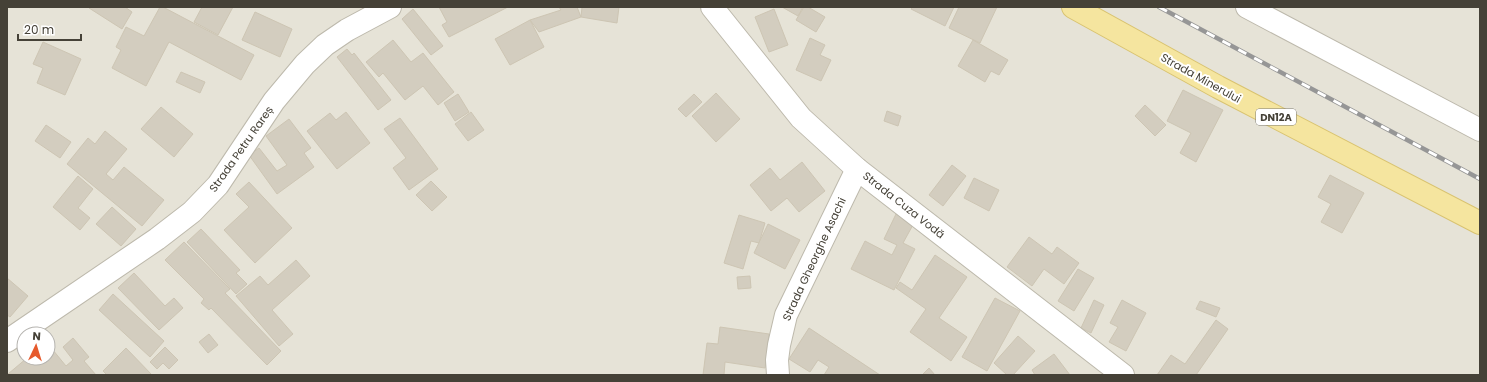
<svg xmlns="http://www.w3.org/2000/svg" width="1487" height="382" font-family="Poppins,sans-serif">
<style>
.residential{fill:#e6e3d7;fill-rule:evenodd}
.building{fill:#d3cdbf;stroke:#cdc5b3}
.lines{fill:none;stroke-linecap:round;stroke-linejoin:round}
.minor-casing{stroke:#bdb9ac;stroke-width:24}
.tertiary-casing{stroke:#bdb9ac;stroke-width:24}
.primary-casing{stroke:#d9c370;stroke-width:24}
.minor{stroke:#fff;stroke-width:22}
.tertiary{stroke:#fff;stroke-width:22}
.primary{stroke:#f5e59f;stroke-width:22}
.rail-casing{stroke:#969696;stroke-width:4.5}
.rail{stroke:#fff;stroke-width:3;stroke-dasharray:9;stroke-linecap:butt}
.labels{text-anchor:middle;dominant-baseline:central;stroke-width:4;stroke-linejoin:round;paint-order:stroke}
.shield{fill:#fff;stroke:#7d7a73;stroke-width:1}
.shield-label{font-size:10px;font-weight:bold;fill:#454137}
.street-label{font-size:11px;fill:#454137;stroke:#fff}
</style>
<rect width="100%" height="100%" fill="#f2f0e8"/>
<!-- residential -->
<path class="residential" d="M7,7H1480V375H7ZM24,334H48V358H24Z"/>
<!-- building -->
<g class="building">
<polygon points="90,7 125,7 132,12 122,29 89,8"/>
<polygon points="160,7 163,7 254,55 241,80 169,42 146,86 112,68 121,50 116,47 126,27 144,36"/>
<polygon points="202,7 233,7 218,35 194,22"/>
<polygon points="439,7 508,7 449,37 442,25 447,22"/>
<polygon points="559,7 577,7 581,17 539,32 530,20 561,10"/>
<polygon points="582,7 619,7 617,23 581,17"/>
<polygon points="782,7 803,7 798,16"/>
<polygon points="804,7 808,7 825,17 816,32 796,20"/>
<polygon points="913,7 954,7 945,26 911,9"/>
<polygon points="959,7 997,7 980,43 949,28"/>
<polygon points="413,9 443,46 431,55 402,19"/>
<polygon points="774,9 788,45 769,52 755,17"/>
<polygon points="255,12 292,29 280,57 242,40"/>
<polygon points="530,20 544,47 510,65 495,39"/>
<polygon points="810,38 825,45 820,55 831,60 821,81 796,70"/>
<polygon points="393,40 411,62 423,53 454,92 438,105 423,86 405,100 383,73 379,77 366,62"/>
<polygon points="973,40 1008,60 999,75 991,71 985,82 958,66"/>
<polygon points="43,42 81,59 65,95 37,83 43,68 33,64"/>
<polygon points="347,49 352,55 354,53 391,100 378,110 337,57"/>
<polygon points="181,72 205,82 200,93 176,82"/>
<polygon points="1183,90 1223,110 1196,162 1180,153 1191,133 1167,121"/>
<polygon points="716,93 740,119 716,142 692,116"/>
<polygon points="458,94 469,112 455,121 444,103"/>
<polygon points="694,94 702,102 686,117 678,109"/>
<polygon points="1145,105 1166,125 1155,136 1135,116"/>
<polygon points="161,107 193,134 174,157 141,129"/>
<polygon points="887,111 901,116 898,126 884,121"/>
<polygon points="346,112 370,143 337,169 307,131 330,113 336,120"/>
<polygon points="471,112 484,130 468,141 455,124"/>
<polygon points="400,118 438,169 409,190 393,168 406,158 384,129"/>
<polygon points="289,119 311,148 304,153 314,167 277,194 249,155 259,148 277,171 287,165 266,136"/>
<polygon points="46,125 71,142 60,158 35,141"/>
<polygon points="105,131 127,149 106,174 113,180 124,167 164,200 142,226 67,164 88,138 95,144"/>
<polygon points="802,162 825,191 799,212 787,198 771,211 750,185 770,168 780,180"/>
<polygon points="952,165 966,176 943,206 929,195"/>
<polygon points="1330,175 1364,193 1342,233 1321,222 1331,204 1318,197"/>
<polygon points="78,176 93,189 78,208 90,218 80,230 53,207"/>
<polygon points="974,178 999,190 989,211 964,198"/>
<polygon points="431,181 447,197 432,211 416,195"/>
<polygon points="249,182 292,228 255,263 224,230 249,207 236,194"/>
<polygon points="112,207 136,229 121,246 96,224"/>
<polygon points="896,214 914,223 903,243 915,249 894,290 851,269 865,241 892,255 897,245 884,239"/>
<polygon points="739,215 765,223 759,243 751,241 743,269 724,263"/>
<polygon points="768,224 800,240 785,269 754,253"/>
<polygon points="201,229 240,270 236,273 247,284 236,294 187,242"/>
<polygon points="1029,237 1052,254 1057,247 1079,263 1064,284 1044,269 1032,286 1007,267"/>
<polygon points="184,242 230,289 225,293 281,351 267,365 211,308 209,310 201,303 204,299 165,260"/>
<polygon points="935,255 967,277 939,318 967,337 951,361 910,332 926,309 896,288 900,282 912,290"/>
<polygon points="296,260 310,276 272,310 293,334 279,346 236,296 260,276 268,285"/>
<polygon points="1078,269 1094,278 1074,311 1058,301"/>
<polygon points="134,273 165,306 174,298 183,308 159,330 118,288"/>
<polygon points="750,276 751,288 738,289 737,277"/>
<polygon points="7,278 28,296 10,317 7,315"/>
<polygon points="113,294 164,341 150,357 99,310"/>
<polygon points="995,298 1020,311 987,371 962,357"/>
<polygon points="1094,300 1104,305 1091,333 1081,328"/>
<polygon points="1122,300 1146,313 1126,351 1109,342 1118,327 1110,323"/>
<polygon points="1200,301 1220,308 1216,317 1196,309"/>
<polygon points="1216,320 1228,329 1196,375 1157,375 1171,355 1185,364"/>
<polygon points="720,327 769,334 765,368 725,362 724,375 703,375 707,343 718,344"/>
<polygon points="809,328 880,375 824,375 829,367 818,360 810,372 789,359"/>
<polygon points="209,334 218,345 208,353 199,342"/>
<polygon points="1018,336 1035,351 1013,375 1007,375 994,363"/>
<polygon points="73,338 89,357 84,361 96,375 8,374 27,358 48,358 48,344 66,366 73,360 63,347"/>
<polygon points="165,347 178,360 169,369 163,363 157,369 150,362"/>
<polygon points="126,348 152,375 107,375 103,371"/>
<polygon points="1054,354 1070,375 1035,375 1032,370"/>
<polygon points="929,368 935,375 923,374"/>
</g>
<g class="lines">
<!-- minor casing -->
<g class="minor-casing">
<g id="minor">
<polyline points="1247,7 1480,130"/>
<polyline points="7,341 157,239 192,212 218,185 274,101 305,64 325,45 347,30 390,7"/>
<polyline points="778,375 777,360 779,345 786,315 857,169"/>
</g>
</g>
<!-- tertiary casing -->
<g class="tertiary-casing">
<polyline id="tertiary" points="712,7 801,118 857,169 1123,375"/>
</g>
<!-- primary casing -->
<g class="primary-casing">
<polyline id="primary" points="1073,7 1218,87 1480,223"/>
</g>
<!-- minor -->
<use href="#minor" class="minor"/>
<!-- tertiary -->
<use href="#tertiary" class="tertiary"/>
<!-- primary -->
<use href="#primary" class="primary"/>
<!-- rail casing -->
<g class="rail-casing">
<polyline id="rail" points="1159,7 1480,179"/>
</g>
<!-- rail -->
<use href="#rail" class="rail"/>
</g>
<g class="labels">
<!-- shield labels -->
<rect class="shield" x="1256" y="109" width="40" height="16" rx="3"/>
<g class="shield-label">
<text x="1276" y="117">DN12A</text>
</g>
<!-- street labels -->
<g class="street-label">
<text transform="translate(1201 78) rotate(29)">Strada Minerului</text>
<text transform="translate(241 149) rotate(-55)">Strada Petru Rareș</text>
<text transform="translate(904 205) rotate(38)">Strada Cuza Vodă</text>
<text transform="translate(814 259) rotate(-65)">Strada Gheorghe Asachi</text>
</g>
</g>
<!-- border -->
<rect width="1487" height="382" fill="none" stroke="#454137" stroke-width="16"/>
<!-- north arrow -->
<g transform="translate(36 346) rotate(4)"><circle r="19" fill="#ffffff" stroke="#b5b3af"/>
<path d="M0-3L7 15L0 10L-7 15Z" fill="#e65a2c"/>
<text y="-6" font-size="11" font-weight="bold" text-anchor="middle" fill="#454137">N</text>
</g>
<!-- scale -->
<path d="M18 34v6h63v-6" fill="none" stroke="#454137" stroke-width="2"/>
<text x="24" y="34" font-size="12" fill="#454137" stroke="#ffffff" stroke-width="3" paint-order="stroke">20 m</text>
</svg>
